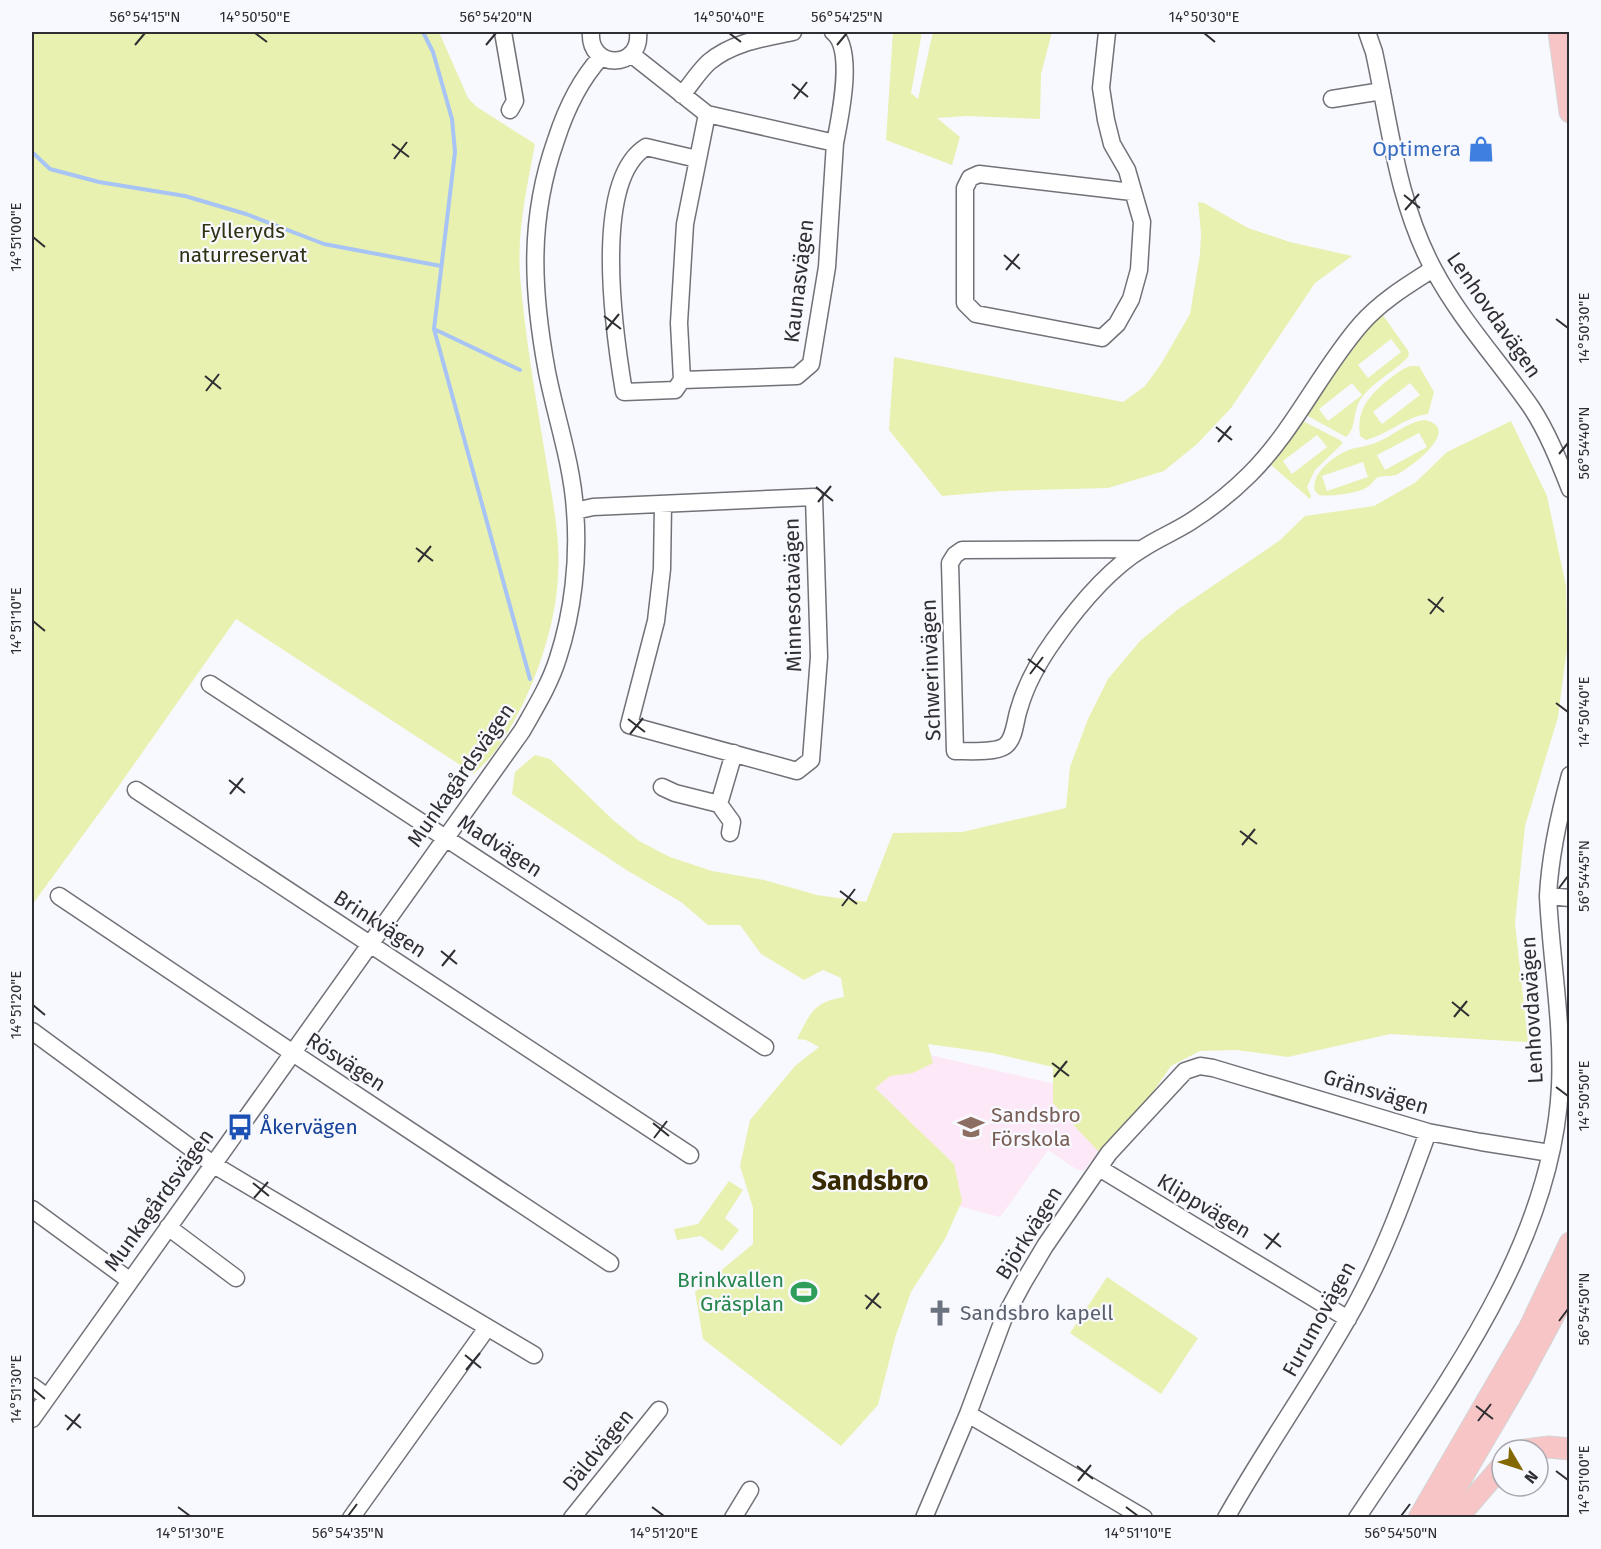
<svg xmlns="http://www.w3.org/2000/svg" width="1601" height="1549" viewBox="0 0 1601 1549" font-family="'Fira Sans',sans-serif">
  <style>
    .commercial { fill: #fde8f7 }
    .green { fill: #e8f1b0; fill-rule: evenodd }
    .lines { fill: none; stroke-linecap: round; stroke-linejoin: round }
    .stream { stroke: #a7c4f4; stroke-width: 4 }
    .minor-casing { stroke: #717178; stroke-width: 19 }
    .major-casing { stroke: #d5d5d6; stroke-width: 23 }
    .minor { stroke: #fff; stroke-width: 16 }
    .major { stroke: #f7c5c5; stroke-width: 21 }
    .ticks { fill: none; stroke: #2f2e32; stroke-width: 2 }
    .labels { text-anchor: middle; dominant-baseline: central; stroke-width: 4.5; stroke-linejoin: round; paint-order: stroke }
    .shop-label { font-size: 21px; fill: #366cbe; stroke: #f8f8ff; text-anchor: end }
    .park-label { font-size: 21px; fill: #2f3213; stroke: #f8f8ff }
    .street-label { font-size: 21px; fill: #2f2e32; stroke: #f8f8ff }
    .education-label { font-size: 21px; fill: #785e54; stroke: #f8f8ff; text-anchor: start }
    .transit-label { font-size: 21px; fill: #164399; stroke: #f8f8ff; text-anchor: start }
    .leisure-label { font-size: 21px; fill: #27864d; stroke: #f8f8ff; text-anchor: end }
    .worship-label { font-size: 21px; fill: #5b616d; stroke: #f8f8ff; text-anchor: start }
    .district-label { font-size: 27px; font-weight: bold; fill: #372a00; stroke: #f8f8ff }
    .neatline { fill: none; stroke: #2f2e32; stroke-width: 2 }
    .ticks-label { font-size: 15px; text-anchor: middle; fill: #2f2e32 }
  </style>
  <rect width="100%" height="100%" fill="#f8f8ff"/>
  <!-- commercial -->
  <path class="commercial" d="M 909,1050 L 1140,1104 L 1083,1171 L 1076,1169 L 1048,1150 L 1000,1217 L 954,1205 L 812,1155 Z"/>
  <!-- green -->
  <path class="green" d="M 32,32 L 439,32 L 468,98 L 477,107 L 535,144 C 527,187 517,231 520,275 C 525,337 536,398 546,460 C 552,498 561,538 558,577 C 555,633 530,701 498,747 C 492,757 482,765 474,774 L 236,619 L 116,790 L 32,905 Z
    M 893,32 L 922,32 L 911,93 L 918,99 L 933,32 L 1052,32 L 1041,74 L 1040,119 L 967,116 L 937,118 L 960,137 L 952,165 L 886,140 Z
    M 1198,202 L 1204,203 L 1248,228 L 1290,242 L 1352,256 L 1315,283 L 1231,408 L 1197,444 L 1164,471 L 1108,488 L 1002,491 L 942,496 L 889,430 L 894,357 L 1123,402 L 1145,386 L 1161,364 L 1190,314 L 1200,254 L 1201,233 Z
    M 1382,314 L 1409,352 L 1408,357 C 1393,373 1370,383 1359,402 C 1353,414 1356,429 1346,437 L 1306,415 L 1347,353 ZM 1391,339 L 1401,352 L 1368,378 L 1358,365 ZM 1352,383 L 1362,395 L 1328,421 L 1319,409 Z
    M 1410,366 L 1419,366 L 1434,392 L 1428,414 C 1404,417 1389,434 1366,440 L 1360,436 C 1356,409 1370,395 1389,379 C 1396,374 1402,369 1410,366 ZM 1410,383 L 1420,395 L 1382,424 L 1373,412 Z
    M 1301,420 L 1340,440 L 1343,443 L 1315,470 L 1307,487 L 1311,496 L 1310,499 L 1271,465 ZM 1317,435 L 1327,447 L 1292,474 L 1283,461 Z
    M 1425,420 C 1463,429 1411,467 1398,474 C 1392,477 1386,475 1379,477 C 1374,479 1373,483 1369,486 C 1361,493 1330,497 1319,495 L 1315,491 C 1310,474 1334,456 1348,450 C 1356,447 1366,447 1375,443 C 1392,437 1406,422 1425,420 ZM 1419,433 L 1427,447 L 1385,470 L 1377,455 ZM 1363,462 L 1368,477 L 1327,491 L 1322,476 Z
    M 1511,421 L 1547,496 L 1566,586 L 1567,648 L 1558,717 L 1525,826 L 1515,923 L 1528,1042 L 1390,1034 L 1288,1057 L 1236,1050 L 1200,1051 L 1171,1066 L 1137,1115 L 1098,1151 L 1053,1103 L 1053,1067 L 992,1053 L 928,1044 L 933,1063 L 913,1073 L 890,1076 L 875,1088 L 954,1164 L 962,1201 L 945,1239 L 911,1292 L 895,1338 L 878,1405 L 841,1446 L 703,1339 L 695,1292 L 753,1244 L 753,1208 L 740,1166 L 750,1120 L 795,1066 L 819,1047 L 806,1040 L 797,1039 C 810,1014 813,1002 844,997 L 841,978 L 823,970 L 804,980 L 761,954 L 740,925 L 708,925 L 681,902 L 628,871 L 512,794 L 515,772 L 535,755 L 550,759 L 613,820 L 639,841 L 670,857 L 712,871 L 764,880 L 817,895 L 866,902 L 893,833 L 962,832 L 1066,808 L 1070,767 L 1088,719 L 1108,679 L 1140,641 L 1177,610 L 1279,541 L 1305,516 L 1374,506 L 1416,482 L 1447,452 Z
    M 729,1181 L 743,1190 L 725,1218 L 739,1230 L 722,1251 L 701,1236 L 677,1240 L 674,1229 L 698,1224 Z
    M 1107,1277 L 1198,1338 L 1161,1394 L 1070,1333 Z"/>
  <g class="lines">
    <!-- stream -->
    <path class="stream" d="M 423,32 L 433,52 L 452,119 L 455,152 L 434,329 L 530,679
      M 32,152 L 50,169 L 99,182 L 185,196 L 246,214 L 324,244 L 441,266
      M 434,329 L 520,370"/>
    <!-- minor casing -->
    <g class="minor-casing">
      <path id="minor" d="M 503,32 L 515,101 L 510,110
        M 591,32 C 588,70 642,70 638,32
        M 833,32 C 855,49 840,117 835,143
        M 1107,32 L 1101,88 L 1106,120 L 1112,144 L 1127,170 L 1142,222 L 1139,270 L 1131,299 L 1117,324 L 1102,338 L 976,314 L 965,303 L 965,188 L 970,178 L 979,174 L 1132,192
        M 1367,32 L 1374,52 C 1390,125 1397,202 1434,270 C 1460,319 1499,361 1531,407 C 1547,431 1559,461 1570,489
        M 631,54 L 707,114 L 835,143 L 827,267 L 811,364 L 797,376 L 682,380
        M 682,95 C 691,84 699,71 709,62 C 733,42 764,38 793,32
        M 1332,99 L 1382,91
        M 697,159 L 646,147 C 591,181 615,338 624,392 L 675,390 L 682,380 L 679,323 L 685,224 L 707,114
        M 575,511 L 593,507 L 814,497 L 819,657 L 811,760 L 797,771 L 629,725 L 656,621 L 662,569 L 663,504
        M 1141,549 L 962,550 L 955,555 L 950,563 L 955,751 C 968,751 995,753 1005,746 C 1015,739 1015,720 1019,709 C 1026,684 1039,661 1054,640 C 1076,609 1109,569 1142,549 C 1157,539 1174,532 1190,522 C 1212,508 1232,492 1250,474 C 1295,429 1320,371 1361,324 C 1381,301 1408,285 1433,269
        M 210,684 L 765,1047
        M 662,787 L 675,793 L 719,804
        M 136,790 L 690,1155
        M 730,833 L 732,822 L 719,804 L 734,753
        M 59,896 L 293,1053 L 610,1263
        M 1548,896 L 1570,898
        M 32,1031 L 214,1165 L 534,1355
        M 1099,1168 L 1348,1319
        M 32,1209 L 129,1280
        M 168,1227 L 236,1278
        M 32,1386 L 47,1397
        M 968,1414 L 1144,1518
        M 32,1419 L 522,731 C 535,708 550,684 558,658 C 573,612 579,559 575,510 C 572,463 556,418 547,372 C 532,291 528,219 556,140 C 566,109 580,80 601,57
        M 351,1518 L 487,1328
        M 572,1518 L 659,1410
        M 733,1518 L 750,1490
        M 924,1518 L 968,1414 L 1003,1320 L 1023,1283 L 1045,1246 L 1109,1153 L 1185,1071 L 1200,1066 L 1213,1068 L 1428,1132 L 1481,1142 L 1550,1153
        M 1226,1518 C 1267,1445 1316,1377 1356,1304 C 1386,1249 1407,1190 1428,1132
        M 1357,1518 C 1442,1389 1552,1247 1560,1087 C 1563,1024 1551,959 1548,896 C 1550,855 1559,815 1570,775"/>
    </g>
    <!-- major casing -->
    <g class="major-casing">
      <path id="major" d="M 1559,32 L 1570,112
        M 1526,1450 L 1549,1447 L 1570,1449
        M 1419,1518 L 1530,1327 L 1570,1243
        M 1438,1518 L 1520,1378 L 1570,1285
        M 1457,1518 L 1502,1466"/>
    </g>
    <!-- minor -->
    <use href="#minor" class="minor"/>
    <!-- major -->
    <use href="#major" class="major"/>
  </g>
  <!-- ticks -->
  <path class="ticks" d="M 255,33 L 267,42M 729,33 L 741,42M 1204,33 L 1215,42M 135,45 L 145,33M 486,45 L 496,33M 837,45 L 847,33M 792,84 L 808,97M 794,99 L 807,82M 392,144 L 409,157M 394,159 L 407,142M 1404,195 L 1420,208M 1405,210 L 1419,194M 33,237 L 45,247M 1004,255 L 1020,269M 1006,270 L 1019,254M 604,316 L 621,329M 1556,319 L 1568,328M 606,330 L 619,314M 205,376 L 221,389M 206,391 L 219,374M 1216,427 L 1232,440M 1218,442 L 1231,426M 1559,454 L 1568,443M 816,487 L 833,501M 818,502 L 831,486M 416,548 L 433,561M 418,562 L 431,546M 1428,599 L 1444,612M 1430,614 L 1443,597M 33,621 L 45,631M 1028,659 L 1045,672M 1030,674 L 1043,657M 1556,703 L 1568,712M 628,719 L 645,732M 630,734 L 643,718M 229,780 L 245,793M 230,794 L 243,778M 1240,831 L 1257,844M 1242,845 L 1255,829M 1559,888 L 1568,876M 840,891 L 857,904M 842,906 L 855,889M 441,951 L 457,964M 442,966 L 455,950M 1452,1002 L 1469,1016M 33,1005 L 45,1015M 1454,1017 L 1467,1001M 1052,1063 L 1069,1076M 1054,1077 L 1067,1061M 1556,1087 L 1568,1096M 653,1123 L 669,1136M 654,1138 L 667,1121M 253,1183 L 269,1196M 254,1198 L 268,1182M 1264,1234 L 1281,1247M 1266,1249 L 1279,1233M 865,1295 L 881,1308M 866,1309 L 879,1293M 1559,1321 L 1568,1309M 465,1355 L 481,1368M 466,1370 L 480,1353M 33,1389 L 45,1399M 1476,1406 L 1493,1419M 65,1415 L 81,1428M 1478,1421 L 1491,1404M 67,1430 L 80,1414M 1077,1466 L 1093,1479M 1556,1471 L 1568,1480M 1078,1481 L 1091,1465M 178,1507 L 190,1516M 652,1507 L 664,1516M 1126,1507 L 1138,1516M 348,1516 L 357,1504M 1401,1516 L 1410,1504"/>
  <!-- icons -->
  <defs>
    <g id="shop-bare" transform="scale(2.07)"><path d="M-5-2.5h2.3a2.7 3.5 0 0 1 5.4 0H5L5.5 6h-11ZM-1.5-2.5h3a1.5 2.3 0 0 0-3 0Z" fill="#3f7fe0" stroke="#f8f8ff" stroke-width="2.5" paint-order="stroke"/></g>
    <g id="bus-bare" transform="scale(2.07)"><path d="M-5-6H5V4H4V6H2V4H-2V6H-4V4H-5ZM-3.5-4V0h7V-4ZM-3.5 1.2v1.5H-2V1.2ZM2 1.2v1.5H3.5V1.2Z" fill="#1a4fb4" stroke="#f8f8ff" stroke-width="2.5" paint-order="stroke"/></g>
    <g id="school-bare" transform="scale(2.07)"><path d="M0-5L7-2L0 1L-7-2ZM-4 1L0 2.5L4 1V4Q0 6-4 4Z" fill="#8d6e63" stroke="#f8f8ff" stroke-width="2.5" paint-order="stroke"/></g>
    <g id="stadium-bare" transform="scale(2.07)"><path d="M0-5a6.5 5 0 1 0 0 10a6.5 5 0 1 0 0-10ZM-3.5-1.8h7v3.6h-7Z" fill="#2e9e5b" stroke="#f8f8ff" stroke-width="2.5" paint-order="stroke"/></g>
    <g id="church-bare" transform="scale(2.07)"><path d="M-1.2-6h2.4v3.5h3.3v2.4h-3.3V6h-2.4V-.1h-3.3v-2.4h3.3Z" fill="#6b7280" stroke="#f8f8ff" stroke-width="2.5" paint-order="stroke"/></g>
  </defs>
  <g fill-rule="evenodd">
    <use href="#shop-bare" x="1481" y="149"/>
    <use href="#bus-bare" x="240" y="1127"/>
    <use href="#school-bare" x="971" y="1127"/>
    <use href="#stadium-bare" x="804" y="1292"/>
    <use href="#church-bare" x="940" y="1313"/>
  </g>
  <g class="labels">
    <!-- shop labels -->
    <g class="shop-label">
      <text x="1461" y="149">Optimera</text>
    </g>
    <!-- park labels -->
    <g class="park-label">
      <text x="243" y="231">Fylleryds<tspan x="243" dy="24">naturreservat</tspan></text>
    </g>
    <!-- street labels -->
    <g class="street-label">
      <text transform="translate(799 281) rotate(-83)">Kaunasvägen</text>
      <text transform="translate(1494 315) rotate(55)">Lenhovdavägen</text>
      <text transform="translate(793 595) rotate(-91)">Minnesotavägen</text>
      <text transform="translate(931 670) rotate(-92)">Schwerinvägen</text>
      <text transform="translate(461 775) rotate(-55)">Munkagårdsvägen</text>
      <text transform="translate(500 846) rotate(33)">Madvägen</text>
      <text transform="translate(380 924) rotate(33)">Brinkvägen</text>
      <text transform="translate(1532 1010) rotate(-93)">Lenhovdavägen</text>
      <text transform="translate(346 1062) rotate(33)">Rösvägen</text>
      <text transform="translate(1376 1092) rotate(17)">Gränsvägen</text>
      <text transform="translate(159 1200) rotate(-54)">Munkagårdsvägen</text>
      <text transform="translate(1204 1206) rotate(31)">Klippvägen</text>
      <text transform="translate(1029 1233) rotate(-58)">Björkvägen</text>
      <text transform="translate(1319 1319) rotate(-61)">Furumovägen</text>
      <text transform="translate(598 1450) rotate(-51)">Däldvägen</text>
    </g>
    <!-- education labels -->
    <g class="education-label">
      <text x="991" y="1115">Sandsbro<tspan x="991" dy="24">Förskola</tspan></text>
    </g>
    <!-- transit labels -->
    <g class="transit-label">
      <text x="260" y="1127">Åkervägen</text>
    </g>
    <!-- leisure labels -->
    <g class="leisure-label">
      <text x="784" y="1280">Brinkvallen<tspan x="784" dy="24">Gräsplan</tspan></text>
    </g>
    <!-- worship labels -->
    <g class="worship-label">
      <text x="960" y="1313">Sandsbro kapell</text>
    </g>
    <!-- district labels -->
    <g class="district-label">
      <text x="870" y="1181">Sandsbro</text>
    </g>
  </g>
  <!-- border -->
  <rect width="1601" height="1549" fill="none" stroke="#f8f8ff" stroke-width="66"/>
  <!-- north arrow -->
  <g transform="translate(1520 1468) rotate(129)"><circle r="28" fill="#f8f8ff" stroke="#a8a7ad" stroke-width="1.5"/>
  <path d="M0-4.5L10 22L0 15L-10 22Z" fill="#846902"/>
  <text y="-9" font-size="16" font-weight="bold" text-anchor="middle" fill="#2f2e32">N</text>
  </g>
  <rect x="33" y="33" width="1535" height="1483" class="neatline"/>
  <g class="ticks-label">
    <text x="145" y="22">56°54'15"N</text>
    <text x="255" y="22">14°50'50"E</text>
    <text x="496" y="22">56°54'20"N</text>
    <text x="729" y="22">14°50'40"E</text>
    <text x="847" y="22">56°54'25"N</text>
    <text x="1204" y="22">14°50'30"E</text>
    <text transform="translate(16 237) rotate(-90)" y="5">14°51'00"E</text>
    <text transform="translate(1584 328) rotate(-90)" y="5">14°50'30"E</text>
    <text transform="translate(1584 443) rotate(-90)" y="5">56°54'40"N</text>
    <text transform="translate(16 621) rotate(-90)" y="5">14°51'10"E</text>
    <text transform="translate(1584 712) rotate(-90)" y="5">14°50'40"E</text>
    <text transform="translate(1584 876) rotate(-90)" y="5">56°54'45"N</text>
    <text transform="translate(16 1005) rotate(-90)" y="5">14°51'20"E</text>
    <text transform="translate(1584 1096) rotate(-90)" y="5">14°50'50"E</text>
    <text transform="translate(1584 1309) rotate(-90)" y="5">56°54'50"N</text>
    <text transform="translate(16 1389) rotate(-90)" y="5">14°51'30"E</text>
    <text transform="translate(1584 1480) rotate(-90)" y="5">14°51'00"E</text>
    <text x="190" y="1538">14°51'30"E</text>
    <text x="348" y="1538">56°54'35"N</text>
    <text x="664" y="1538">14°51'20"E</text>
    <text x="1138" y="1538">14°51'10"E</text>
    <text x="1401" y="1538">56°54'50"N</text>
  </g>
</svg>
